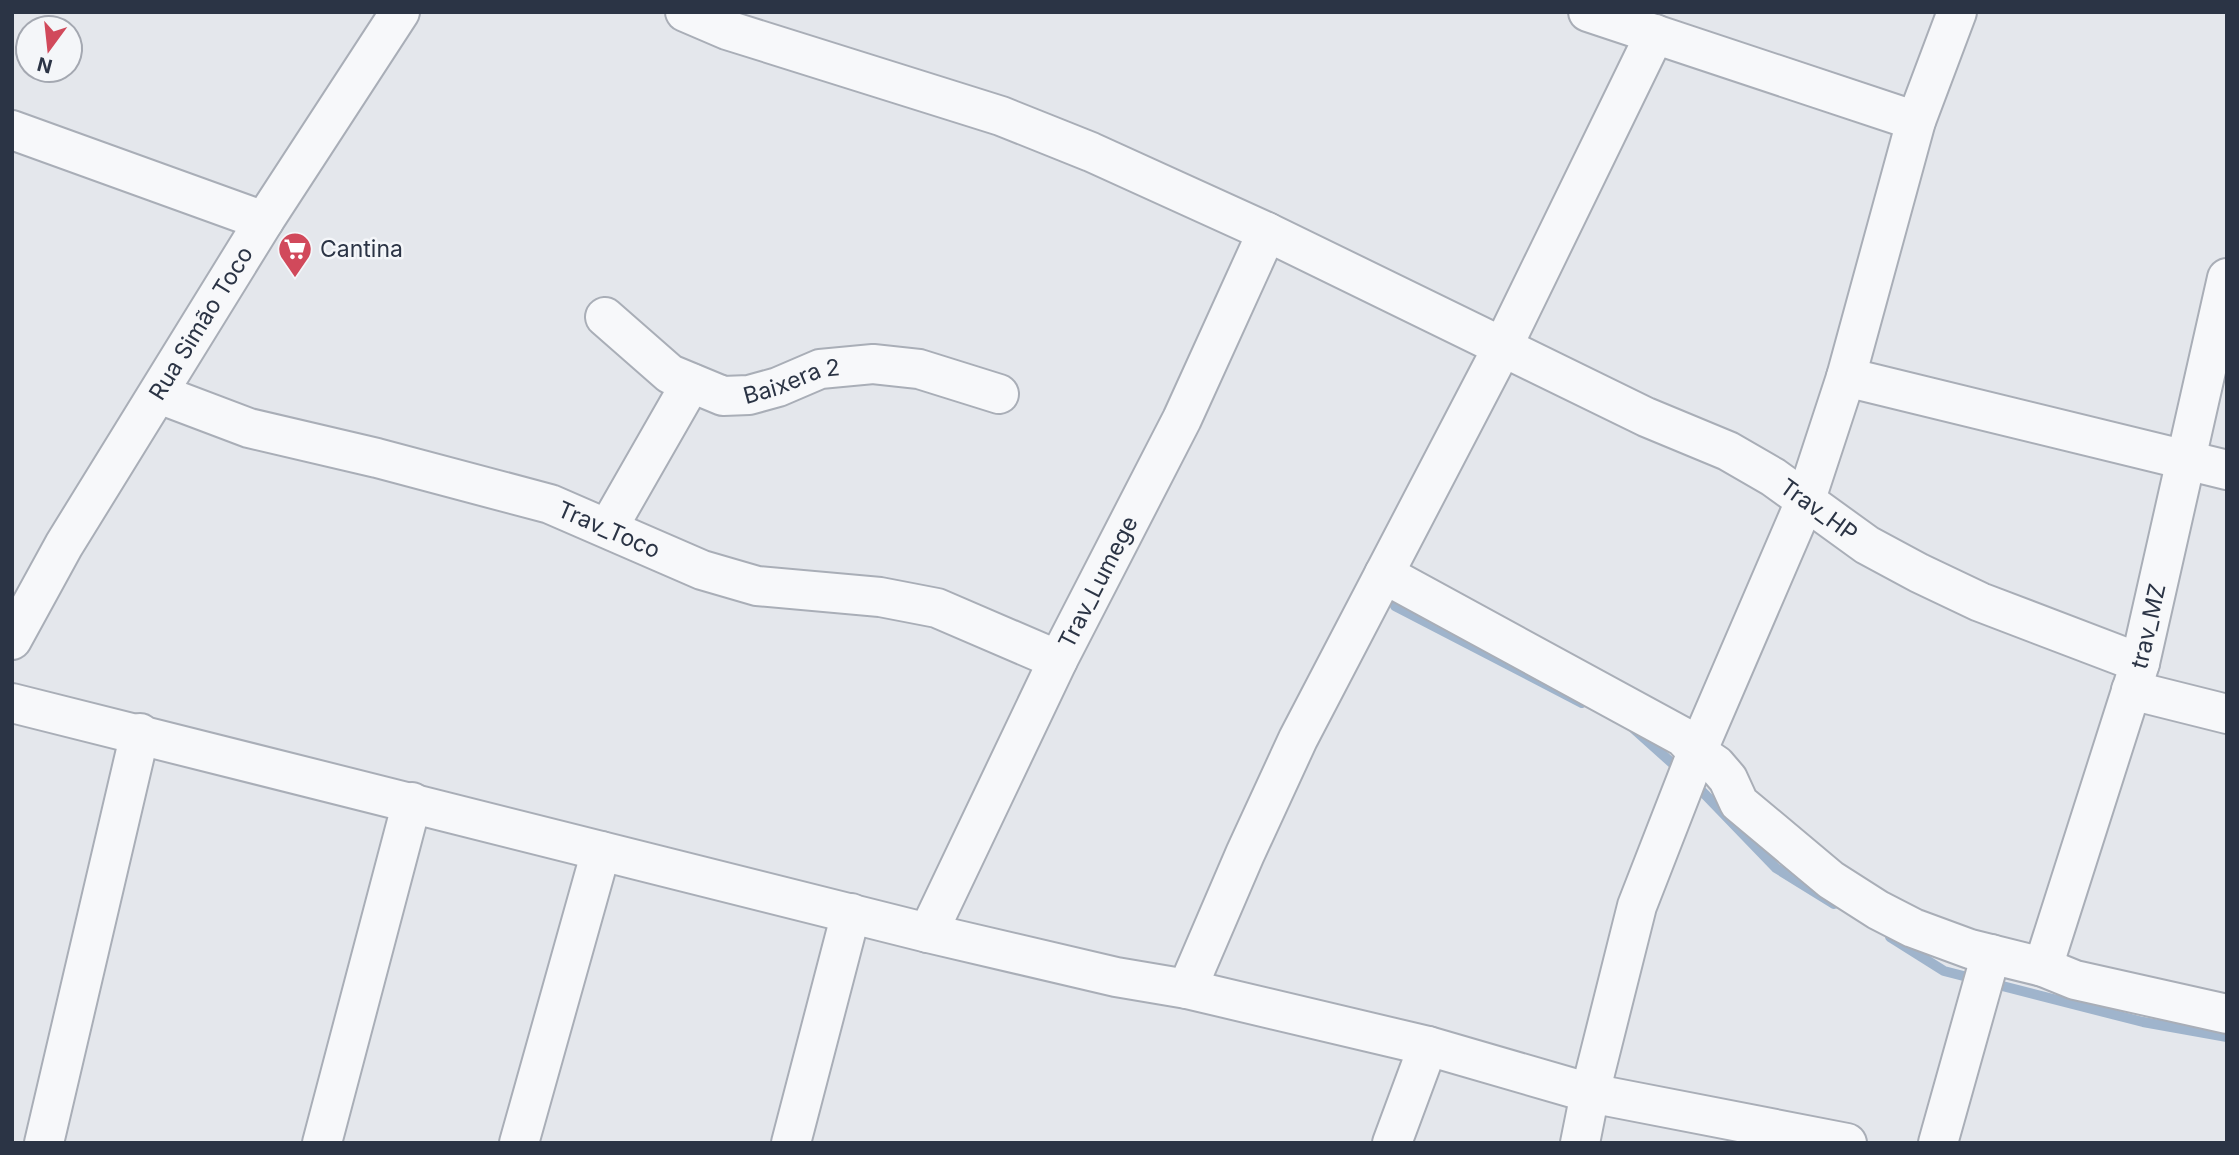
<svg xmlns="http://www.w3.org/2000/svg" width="2239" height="1155" viewBox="0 0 2239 1155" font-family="Inter,sans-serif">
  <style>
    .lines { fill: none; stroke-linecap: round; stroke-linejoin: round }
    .stream { stroke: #9fb4cc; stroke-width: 10 }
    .minor-casing { stroke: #a9aeb7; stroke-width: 42 }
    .minor { stroke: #f7f8fa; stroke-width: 38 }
    .labels { text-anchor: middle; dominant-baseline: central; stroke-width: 5; stroke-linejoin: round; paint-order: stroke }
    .poi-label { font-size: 23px; fill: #2b3445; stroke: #f4f6f9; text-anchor: start }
    .street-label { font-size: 23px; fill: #2b3445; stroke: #f4f6f9 }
  </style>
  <rect width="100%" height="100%" fill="#e4e7ec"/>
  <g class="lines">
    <!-- stream -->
    <path class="stream" d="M 1395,606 L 1582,703
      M 1634,729 L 1682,772
      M 1694,783 L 1776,868 L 1834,904
      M 1890,937 L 1944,971 L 2143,1022 L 2227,1037"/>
    <!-- minor casing -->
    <g class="minor-casing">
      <g id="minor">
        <path id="s1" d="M 685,12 L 727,30 L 1001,116 L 1091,152 L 1267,232 L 1646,417 L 1728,451 L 1773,477 L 1867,545 L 1919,573 L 1980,602 L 2140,663"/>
        <path d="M 1588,12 L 1916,121"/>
        <path d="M 12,130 L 264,221"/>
        <path id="s2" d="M 605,317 L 670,374 L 723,396 L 749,395 L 778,387 L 820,369 L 873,364 L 919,369 L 999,394"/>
        <path d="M 1846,377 L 2227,470"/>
        <path id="s3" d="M 159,394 L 249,428 L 377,458 L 550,504 L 702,570 L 757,586 L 880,597 L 937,608 L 1058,660"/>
        <path d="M 608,528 L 691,383"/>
        <path d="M 1384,574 L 1683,737 L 1697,752 L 1716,765 L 1728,779 L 1739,803 L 1831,880 L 1878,910 L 1913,928 L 1970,949 L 2043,967 L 2075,980 L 2227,1014"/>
        <path id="s4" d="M 12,640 L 64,545 L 264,221 L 400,12"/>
        <path d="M 2131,690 L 2227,714"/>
        <path d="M 12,703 L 928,933 L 1116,977 L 1187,989 L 1428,1046 L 1590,1093 L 1847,1143"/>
        <path id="s5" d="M 928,933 L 1058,660 L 1182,419 L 1267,232"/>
        <path id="s6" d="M 2043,967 L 2140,663 L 2227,278"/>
        <path d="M 1187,989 L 1245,854 L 1298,739 L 1502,348 L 1655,34"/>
        <path d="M 44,1143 L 140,733"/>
        <path d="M 322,1143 L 412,802"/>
        <path d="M 519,1143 L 601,851"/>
        <path d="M 791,1143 L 851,913"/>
        <path d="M 1392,1143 L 1428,1046"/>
        <path d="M 1580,1143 L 1590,1093 L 1637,906 L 1697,752 L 1806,499 L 1846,377 L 1916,121 L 1957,12"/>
        <path d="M 1938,1143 L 1991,954"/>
      </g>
    </g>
    <!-- minor -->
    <use href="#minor" class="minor"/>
  </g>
  <!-- icons -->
  <defs>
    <g id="supermarket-pin" transform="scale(1.75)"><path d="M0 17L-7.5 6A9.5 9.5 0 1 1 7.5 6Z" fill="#d1495b" stroke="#f4f6f9"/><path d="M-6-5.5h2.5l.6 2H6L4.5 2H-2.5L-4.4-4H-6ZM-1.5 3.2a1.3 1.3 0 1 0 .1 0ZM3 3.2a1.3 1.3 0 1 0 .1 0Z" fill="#fff"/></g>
  </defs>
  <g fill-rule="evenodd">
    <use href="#supermarket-pin" x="295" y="249"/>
  </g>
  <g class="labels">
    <!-- poi labels -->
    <g class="poi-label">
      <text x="320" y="249">Cantina</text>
    </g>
    <!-- street labels -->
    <g class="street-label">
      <text stroke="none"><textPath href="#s4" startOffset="369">Rua Simão Toco</textPath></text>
      <text stroke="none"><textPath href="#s2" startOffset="215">Baixera 2</textPath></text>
      <text stroke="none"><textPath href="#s1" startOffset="1242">Trav_HP</textPath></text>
      <text stroke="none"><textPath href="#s3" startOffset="471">Trav_Toco</textPath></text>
      <text stroke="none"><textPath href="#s5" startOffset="390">Trav_Lumege</textPath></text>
      <text stroke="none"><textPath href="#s6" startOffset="357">trav_MZ</textPath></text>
    </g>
  </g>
  <!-- border -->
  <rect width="2239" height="1155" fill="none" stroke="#2b3445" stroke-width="28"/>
  <!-- north arrow -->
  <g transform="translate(49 49) rotate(195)"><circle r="33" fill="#f4f6f9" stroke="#a4a8b1" stroke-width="2"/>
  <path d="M0-5L12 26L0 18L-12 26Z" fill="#d1495b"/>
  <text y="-10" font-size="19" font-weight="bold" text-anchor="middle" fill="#2b3445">N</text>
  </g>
</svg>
